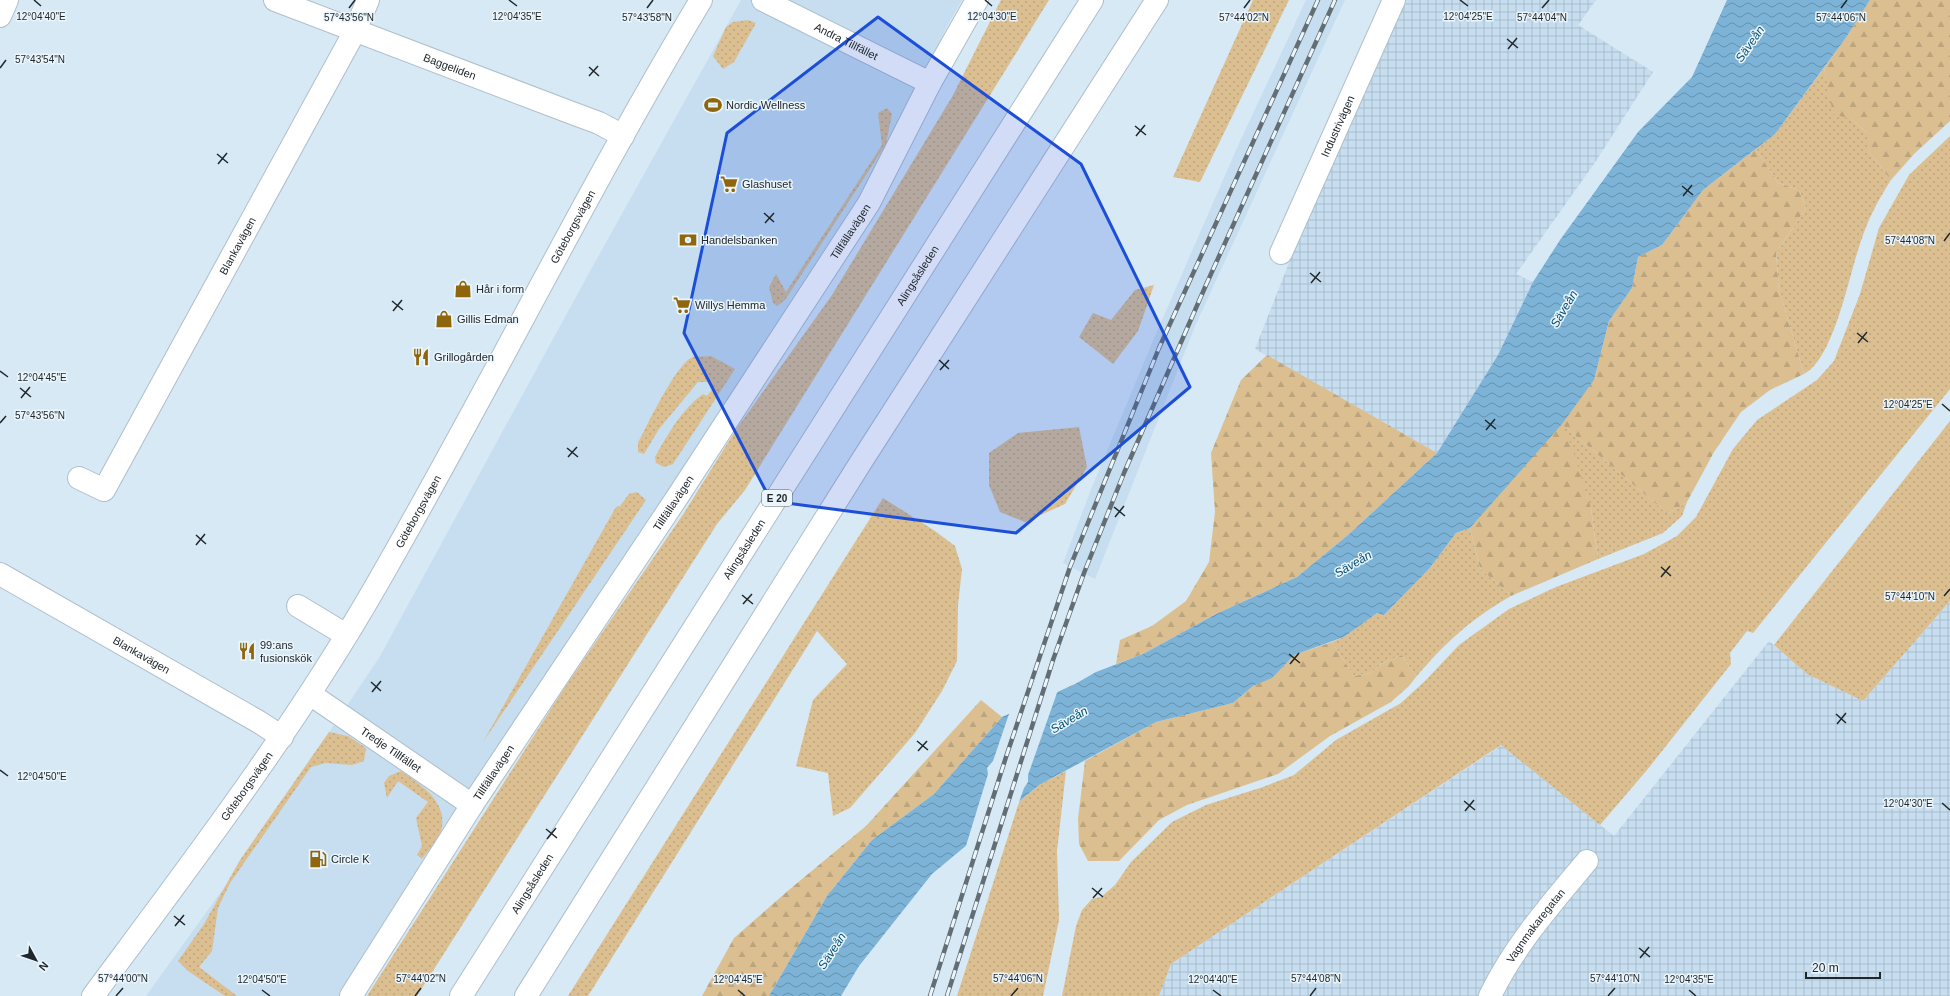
<svg xmlns="http://www.w3.org/2000/svg" width="1950" height="996" viewBox="0 0 1950 996" font-family="Helvetica,sans-serif">
  <style>
    .built { fill: #c6deef }
    .industrial { fill: url(#industrial-grid) }
    .grass { fill: url(#grass-dots) }
    .forest { fill: url(#forest-firs) }
    .water { fill: url(#water-waves) }
    .pier { fill: #d7e9f5 }
    .lines { fill: none; stroke-linecap: round; stroke-linejoin: round }
    .street-casing { stroke: #aebfcb; stroke-width: 24 }
    .secondary-casing { stroke: #aebfcb; stroke-width: 24 }
    .highway-casing { stroke: #aebfcb; stroke-width: 24 }
    .street { stroke: #fff; stroke-width: 22 }
    .secondary { stroke: #fff; stroke-width: 22 }
    .highway { stroke: #fff; stroke-width: 22 }
    .rail-casing { stroke: #626d74; stroke-width: 4.5 }
    .rail { stroke: #eaf5fc; stroke-width: 3; stroke-dasharray: 9; stroke-linecap: butt }
    .marked { fill: #1d4ed8; fill-opacity: 0.2; stroke: #1d4ed8; stroke-width: 3; stroke-linejoin: round }
    .ticks { fill: none; stroke: #20272b; stroke-width: 1.5 }
    .labels { text-anchor: middle; dominant-baseline: central; stroke-width: 3; stroke-linejoin: round; paint-order: stroke }
    .shield { fill: #eaf5fc; stroke: #5d656a; stroke-width: 1 }
    .shield-label { font-size: 10px; font-weight: bold; fill: #20272b }
    .street-label { font-size: 11px; fill: #20272b; stroke: #eaf5fc }
    .poi-label { font-size: 11px; fill: #20272b; stroke: #eaf5fc; text-anchor: start }
    .water-label { font-size: 12px; font-style: italic; fill: #034e70; stroke: #eaf5fc }
    .ticks-label { font-size: 10px; text-anchor: middle; fill: #20272b; stroke: #eaf5fc; stroke-width: 3; stroke-linejoin: round; paint-order: stroke }
  </style>
  <defs>
    <pattern id="industrial-grid" width="8" height="8" patternUnits="userSpaceOnUse"><rect width="8" height="8" fill="#c6deef"/><path d="M0 4h8M4 0v8" fill="none" stroke="#aabecd"/></pattern>
    <pattern id="grass-dots" width="8" height="8" patternUnits="userSpaceOnUse"><rect width="8" height="8" fill="#dbbf91"/><path d="M2 2h.1M6 6h.1" fill="none" stroke="#bca47d" stroke-width="1.8" stroke-linecap="round"/></pattern>
    <pattern id="forest-firs" width="22" height="20" patternUnits="userSpaceOnUse"><rect width="22" height="20" fill="#dbbf91"/><path d="M5 1l3.5 6h-7zM16 11l3.5 6h-7z" fill="#bca47d"/></pattern>
    <pattern id="water-waves" width="16" height="10" patternUnits="userSpaceOnUse"><rect width="16" height="10" fill="#7cb3d6"/><path d="M0 5q4-4 8 0t8 0" fill="none" stroke="#6592ae"/></pattern>
  </defs>
  <rect width="100%" height="100%" fill="#d7e9f5"/>
  <!-- built -->
  <path class="built" d="M 741,0 L 962,0 L 947,26 L 898,134 L 846,224 L 476,781 L 340,996 L 146,996 L 228,882 L 379,658 L 589,273 Z
    M 1306,0 L 1345,0 L 1196,324 L 1095,579 L 1063,563 L 1092,487 L 1155,336 L 1236,150 Z"/>
  <!-- industrial -->
  <path class="industrial" d="M 1406,0 L 1596,0 L 1578,25 L 1653,72 L 1596,161 L 1516,274 L 1533,282 L 1498,355 L 1437,453 L 1255,349 L 1318,189 Z
    M 1950,601 L 1950,996 L 1159,996 L 1171,964 L 1502,745 L 1614,836 L 1769,641 L 1807,674 L 1863,701 Z"/>
  <!-- grass -->
  <path class="grass" d="M 1001,0 L 1049,0 L 745,490 L 717,524 L 417,996 L 367,996 L 567,684 L 684,513 L 737,428 L 832,295 L 952,97 Z
    M 1253,0 L 1289,0 L 1200,182 L 1173,177 Z
    M 748,20 L 756,23 L 734,62 L 723,69 L 713,56 L 726,27 L 733,22 Z
    M 1824,68 L 1828,86 L 1851,119 L 1868,133 L 1868,151 L 1891,180 C 1877,202 1868,219 1860,244 C 1849,275 1834,359 1804,374 L 1779,289 L 1776,253 L 1806,208 L 1799,190 L 1778,183 L 1756,149 L 1775,134 Z
    M 887,108 L 892,114 L 886,144 L 785,300 L 777,306 L 773,303 L 769,287 L 776,274 L 786,292 L 882,145 L 878,113 Z
    M 1950,136 L 1950,389 L 1753,633 L 1747,631 L 1730,653 L 1731,664 L 1647,770 L 1600,825 L 1501,745 L 1171,964 L 1159,996 L 1062,996 L 1076,926 L 1082,910 L 1092,899 L 1101,897 L 1115,885 L 1131,862 L 1172,822 L 1206,805 L 1263,787 L 1294,775 L 1336,740 L 1401,703 L 1426,680 L 1459,645 L 1509,609 L 1556,587 L 1644,554 L 1677,536 L 1696,517 L 1733,449 L 1757,420 L 1817,380 L 1834,361 L 1860,294 L 1879,228 L 1909,175 Z
    M 1154,285 L 1138,331 L 1113,364 L 1079,337 L 1093,313 L 1111,320 L 1135,290 Z
    M 711,356 L 735,369 L 673,464 L 664,467 L 656,463 L 655,457 C 668,434 682,409 703,394 L 707,396 L 714,387 L 707,382 L 698,382 L 659,429 L 644,454 L 638,452 L 638,443 C 647,426 677,362 693,357 C 698,356 706,357 711,356 Z
    M 1950,421 L 1950,601 L 1863,701 L 1807,674 L 1774,645 Z
    M 1562,424 L 1668,514 L 1687,502 L 1682,516 L 1663,533 L 1598,559 L 1591,508 Z
    M 1079,427 L 1087,467 L 1065,504 L 1025,522 L 1000,512 L 989,485 L 989,453 L 1018,433 Z
    M 637,492 L 646,500 L 483,742 L 616,507 L 620,506 L 629,494 Z
    M 883,498 L 935,531 L 955,546 L 962,569 L 958,605 L 957,661 L 942,691 L 915,733 L 850,808 L 833,816 L 828,773 L 796,766 L 813,700 L 847,664 L 817,631 L 588,996 L 568,996 Z
    M 1470,528 L 1480,568 L 1511,596 C 1472,618 1445,643 1416,677 L 1402,655 L 1381,664 L 1371,673 L 1354,676 L 1332,642 L 1344,637 L 1377,613 L 1384,615 L 1429,569 L 1456,533 Z
    M 329,732 L 348,736 L 366,748 L 364,761 L 352,765 L 326,763 L 311,767 L 230,883 L 218,908 L 212,951 L 199,967 L 237,996 L 225,996 L 188,971 L 178,961 L 204,924 L 240,860 Z
    M 401,771 C 421,785 449,802 441,831 C 438,840 428,851 422,859 L 417,855 L 422,846 L 416,818 L 428,802 L 398,781 L 387,798 L 384,783 L 389,776 Z
    M 1066,771 L 1057,851 L 1059,920 L 1043,996 L 957,996 L 1019,802 L 1039,785 Z"/>
  <!-- forest -->
  <path class="forest" d="M 1870,0 L 1950,0 L 1950,121 L 1914,154 L 1891,180 L 1868,151 L 1868,133 L 1851,119 L 1833,114 L 1824,68 L 1845,39 Z
    M 1756,149 L 1778,183 L 1799,190 L 1806,208 L 1776,253 L 1779,289 L 1804,374 L 1770,390 L 1741,412 L 1714,452 L 1687,502 L 1668,514 L 1563,425 L 1571,445 L 1591,508 L 1598,559 L 1511,596 L 1480,568 L 1470,528 L 1594,380 L 1609,321 L 1632,288 L 1638,257 L 1662,245 L 1703,190 Z
    M 1267,355 L 1437,453 L 1348,535 L 1297,577 L 1216,614 L 1143,654 L 1116,664 L 1120,640 L 1152,626 L 1186,601 L 1209,562 L 1215,512 L 1211,453 L 1241,380 Z
    M 1332,642 L 1354,676 L 1371,673 L 1381,664 L 1402,655 L 1416,677 L 1409,686 L 1391,702 L 1330,736 L 1278,774 L 1187,805 L 1159,820 L 1119,861 L 1088,861 L 1079,844 L 1078,819 L 1085,761 L 1156,722 L 1233,703 L 1253,686 L 1272,677 L 1294,655 Z
    M 981,700 L 1002,717 L 934,794 L 872,840 L 827,896 L 769,996 L 702,996 L 734,938 L 790,889 L 866,826 Z"/>
  <!-- water -->
  <path class="water" d="M 1727,0 L 1870,0 L 1845,39 L 1775,134 L 1703,190 L 1662,245 L 1638,257 L 1632,288 L 1609,321 L 1594,380 L 1562,424 L 1470,528 L 1456,533 L 1429,569 L 1384,615 L 1377,613 L 1344,637 L 1294,655 L 1272,678 L 1253,686 L 1233,703 L 1156,722 L 1039,785 L 932,874 L 859,966 L 841,996 L 769,996 L 827,896 L 872,840 L 934,794 L 1002,717 L 1075,684 L 1096,672 L 1143,654 L 1216,614 L 1297,577 L 1348,535 L 1437,453 L 1498,355 L 1533,282 L 1560,240 L 1638,132 L 1692,77 Z"/>
  <!-- pier -->
  <path class="pier" d="M 1058,690 L 1028,775 L 1028,782 L 1024,788 L 1018,805 L 965,849 L 988,774 L 987,768 L 993,761 L 1010,711 Z"/>
  <g class="lines">
    <!-- street casing -->
    <g class="street-casing">
      <g id="street">
        <path id="s1" d="M 275,0 L 572,113 L 599,123 L 623,136"/>
        <path id="s2" d="M 763,0 L 930,83"/>
        <path d="M 0,16 L 7,0"/>
        <path id="s3" d="M 1281,253 L 1394,0"/>
        <path id="s4" d="M 79,478 L 104,490 L 355,31 L 368,0"/>
        <path id="s5" d="M 0,574 L 259,722 L 282,737"/>
        <path d="M 298,606 L 346,635"/>
        <path id="s6" d="M 310,694 L 472,805"/>
        <path id="s7" d="M 351,996 L 472,805 L 678,496 L 869,203 L 930,83 L 977,0"/>
        <path id="s8" d="M 1490,996 C 1514,946 1552,903 1587,861"/>
      </g>
    </g>
    <!-- secondary casing -->
    <g class="secondary-casing">
      <g id="secondary">
        <path id="s9" d="M 93,996 C 191,864 291,733 373,591 C 486,396 585,193 701,0"/>
      </g>
    </g>
    <!-- highway casing -->
    <g class="highway-casing">
      <g id="highway">
        <path id="s10" d="M 461,996 L 1092,0"/>
        <path d="M 526,996 L 861,462 L 1157,0"/>
      </g>
    </g>
    <!-- street -->
    <use href="#street" class="street"/>
    <!-- secondary -->
    <use href="#secondary" class="secondary"/>
    <!-- highway -->
    <use href="#highway" class="highway"/>
    <!-- rail casing -->
    <g class="rail-casing">
      <path id="rail" d="M 930,996 L 1006,757 L 1070,567 L 1159,348 L 1318,0
        M 947,996 L 1053,660 L 1084,573 L 1124,473 L 1206,285 L 1335,0"/>
    </g>
    <!-- rail -->
    <use href="#rail" class="rail"/>
  </g>
  <!-- marked area -->
  <path class="marked" d="M 878,17 L 1081,164 L 1190,387 L 1016,533 L 771,501 L 684,333 L 727,133 Z"/>
  <!-- ticks -->
  <path class="ticks" d="M 34,0 L 41,6M 509,0 L 517,6M 985,0 L 992,6M 1460,0 L 1468,6M 349,8 L 355,0M 647,8 L 653,0M 1244,8 L 1250,0M 1542,8 L 1549,0M 1841,8 L 1847,0M 1507,39 L 1518,48M 1508,49 L 1517,38M 589,67 L 599,76M 0,68 L 6,60M 589,76 L 598,66M 1135,126 L 1146,135M 1136,136 L 1145,125M 217,154 L 228,163M 218,164 L 227,153M 1682,186 L 1693,195M 1683,196 L 1692,185M 764,213 L 774,222M 765,223 L 774,213M 1944,241 L 1950,233M 1310,273 L 1321,282M 1311,283 L 1320,272M 392,301 L 403,310M 393,311 L 402,300M 1857,333 L 1868,342M 1858,343 L 1867,332M 939,360 L 949,369M 940,370 L 949,360M 0,371 L 8,377M 20,388 L 31,397M 21,398 L 30,387M 1942,404 L 1950,411M 1485,420 L 1496,429M 0,423 L 6,416M 1486,430 L 1495,419M 567,448 L 578,457M 568,457 L 577,447M 1114,507 L 1125,516M 1115,517 L 1124,506M 196,535 L 206,544M 196,545 L 205,534M 1661,567 L 1671,576M 1661,577 L 1670,566M 742,595 L 753,604M 1944,596 L 1950,589M 743,604 L 752,594M 1289,654 L 1300,663M 1290,664 L 1299,653M 371,682 L 381,691M 372,692 L 381,681M 1836,714 L 1846,723M 1837,724 L 1846,713M 917,741 L 928,750M 918,751 L 927,741M 0,770 L 8,776M 1464,801 L 1475,810M 1942,803 L 1950,810M 1465,811 L 1474,800M 546,829 L 557,838M 547,839 L 556,828M 1092,888 L 1103,897M 1093,898 L 1102,888M 174,916 L 185,925M 175,926 L 184,915M 1639,948 L 1650,957M 1640,958 L 1649,947M 262,990 L 270,996M 738,990 L 745,996M 1213,990 L 1221,996M 1689,990 L 1696,996M 116,996 L 123,988M 415,996 L 421,988M 1011,996 L 1018,988M 1310,996 L 1316,988M 1608,996 L 1615,988"/>
  <!-- icons -->
  <defs>
    <g id="stadium-bare" transform="scale(1.38)"><path d="M0-5a6.5 5 0 1 0 0 10a6.5 5 0 1 0 0-10ZM-3.5-1.8h7v3.6h-7Z" fill="#8f660c" stroke="#eaf5fc" stroke-width="2.5" paint-order="stroke"/></g>
    <g id="supermarket-bare" transform="scale(1.38)"><path d="M-6-5.5h2.5l.6 2H6L4.5 2H-2.5L-4.4-4H-6ZM-1.5 3.2a1.3 1.3 0 1 0 .1 0ZM3 3.2a1.3 1.3 0 1 0 .1 0Z" fill="#8f660c" stroke="#eaf5fc" stroke-width="2.5" paint-order="stroke"/></g>
    <g id="bank-bare" transform="scale(1.38)"><path d="M-6-4H6V4H-6ZM0-2.3a2.3 2.3 0 1 0 0 4.6a2.3 2.3 0 1 0 0-4.6Z" fill="#8f660c" stroke="#eaf5fc" stroke-width="2.5" paint-order="stroke"/></g>
    <g id="shop-bare" transform="scale(1.38)"><path d="M-5-2.5h2.3a2.7 3.5 0 0 1 5.4 0H5L5.5 6h-11ZM-1.5-2.5h3a1.5 2.3 0 0 0-3 0Z" fill="#8f660c" stroke="#eaf5fc" stroke-width="2.5" paint-order="stroke"/></g>
    <g id="restaurant-bare" transform="scale(1.38)"><path d="M-5-6h1v4h1v-4h1v4h1v-4h1v5L-1.5 .5V6h-2V.5L-5-1ZM5-6V6H3V1.5H1.5Q1.5-4 5-6Z" fill="#8f660c" stroke="#eaf5fc" stroke-width="2.5" paint-order="stroke"/></g>
    <g id="fuel-bare" transform="scale(1.38)"><path d="M-5.5-6h7V0h2V4h1.3V-2.5L3-4.5l.8-.8L6-3V5H2.5V1h-1V6h-7ZM-4.2-4.7v3.2H.2V-4.7Z" fill="#8f660c" stroke="#eaf5fc" stroke-width="2.5" paint-order="stroke"/></g>
  </defs>
  <g fill-rule="evenodd">
    <use href="#stadium-bare" x="713" y="105"/>
    <use href="#supermarket-bare" x="729" y="184"/>
    <use href="#bank-bare" x="688" y="240"/>
    <use href="#shop-bare" x="463" y="289"/>
    <use href="#supermarket-bare" x="682" y="305"/>
    <use href="#shop-bare" x="444" y="319"/>
    <use href="#restaurant-bare" x="421" y="357"/>
    <use href="#restaurant-bare" x="247" y="651"/>
    <use href="#fuel-bare" x="318" y="859"/>
  </g>
  <g class="labels">
    <!-- shield labels -->
    <rect class="shield" x="762" y="490" width="30" height="16" rx="3"/>
    <g class="shield-label">
      <text x="777" y="498">E 20</text>
    </g>
    <!-- street labels -->
    <g class="street-label">
      <text stroke="none"><textPath href="#s2" startOffset="93">Andra Tillfället</textPath></text>
      <text stroke="none"><textPath href="#s1" startOffset="187">Baggeliden</textPath></text>
      <text stroke="none"><textPath href="#s3" startOffset="139">Industrivägen</textPath></text>
      <text stroke="none"><textPath href="#s9" startOffset="908">Göteborgsvägen</textPath></text>
      <text stroke="none"><textPath href="#s7" startOffset="913">Tillfällavägen</textPath></text>
      <text stroke="none"><textPath href="#s4" startOffset="306">Blankavägen</textPath></text>
      <text stroke="none"><textPath href="#s10" startOffset="853">Alingsåsleden</textPath></text>
      <text stroke="none"><textPath href="#s7" startOffset="589">Tillfällavägen</textPath></text>
      <text stroke="none"><textPath href="#s9" startOffset="584">Göteborgsvägen</textPath></text>
      <text stroke="none"><textPath href="#s10" startOffset="529">Alingsåsleden</textPath></text>
      <text stroke="none"><textPath href="#s5" startOffset="163">Blankavägen</textPath></text>
      <text stroke="none"><textPath href="#s6" startOffset="98">Tredje Tillfället</textPath></text>
      <text stroke="none"><textPath href="#s7" startOffset="265">Tillfällavägen</textPath></text>
      <text stroke="none"><textPath href="#s9" startOffset="260">Göteborgsvägen</textPath></text>
      <text stroke="none"><textPath href="#s10" startOffset="133">Alingsåsleden</textPath></text>
      <text stroke="none"><textPath href="#s8" startOffset="84">Vagnmakaregatan</textPath></text>
    </g>
    <!-- poi labels -->
    <g class="poi-label">
      <text x="726" y="105">Nordic Wellness</text>
      <text x="742" y="184">Glashuset</text>
      <text x="701" y="240">Handelsbanken</text>
      <text x="476" y="289">Hår i form</text>
      <text x="695" y="305">Willys Hemma</text>
      <text x="457" y="319">Gillis Edman</text>
      <text x="434" y="357">Grillogården</text>
      <text x="260" y="645">99:ans<tspan x="260" dy="13">fusionskök</tspan></text>
      <text x="331" y="859">Circle K</text>
    </g>
    <!-- water labels -->
    <g class="water-label">
      <text transform="translate(1750 44) rotate(-55)">Säveån</text>
      <text transform="translate(1564 309) rotate(-59)">Säveån</text>
      <text transform="translate(1353 564) rotate(-30)">Säveån</text>
      <text transform="translate(1069 720) rotate(-30)">Säveån</text>
      <text transform="translate(832 951) rotate(-57)">Säveån</text>
    </g>
  </g>
  <g class="ticks-label">
    <text x="41" y="20">12°04'40"E</text>
    <text x="517" y="20">12°04'35"E</text>
    <text x="992" y="20">12°04'30"E</text>
    <text x="1468" y="20">12°04'25"E</text>
    <text x="349" y="21">57°43'56"N</text>
    <text x="647" y="21">57°43'58"N</text>
    <text x="1244" y="21">57°44'02"N</text>
    <text x="1542" y="21">57°44'04"N</text>
    <text x="1841" y="21">57°44'06"N</text>
    <text x="40" y="63">57°43'54"N</text>
    <text x="1910" y="244">57°44'08"N</text>
    <text x="42" y="381">12°04'45"E</text>
    <text x="1908" y="408">12°04'25"E</text>
    <text x="40" y="419">57°43'56"N</text>
    <text x="1910" y="600">57°44'10"N</text>
    <text x="42" y="780">12°04'50"E</text>
    <text x="1908" y="807">12°04'30"E</text>
    <text x="123" y="982">57°44'00"N</text>
    <text x="421" y="982">57°44'02"N</text>
    <text x="1018" y="982">57°44'06"N</text>
    <text x="1316" y="982">57°44'08"N</text>
    <text x="1615" y="982">57°44'10"N</text>
    <text x="262" y="983">12°04'50"E</text>
    <text x="738" y="983">12°04'45"E</text>
    <text x="1213" y="983">12°04'40"E</text>
    <text x="1689" y="983">12°04'35"E</text>
  </g>
  <!-- north arrow -->
  <g transform="translate(36 960) rotate(130)" stroke="#eaf5fc" stroke-width="3" paint-order="stroke">
  <path d="M0-3L7 15L0 10L-7 15Z" fill="#20272b"/>
  <text y="-6" font-size="11" font-weight="bold" text-anchor="middle" fill="#20272b">N</text>
  </g>
  <!-- scale -->
  <path d="M1806 972v6h74v-6" fill="none" stroke="#20272b" stroke-width="2"/>
  <text x="1812" y="972" font-size="12" fill="#20272b" stroke="#eaf5fc" stroke-width="3" paint-order="stroke">20 m</text>
</svg>
